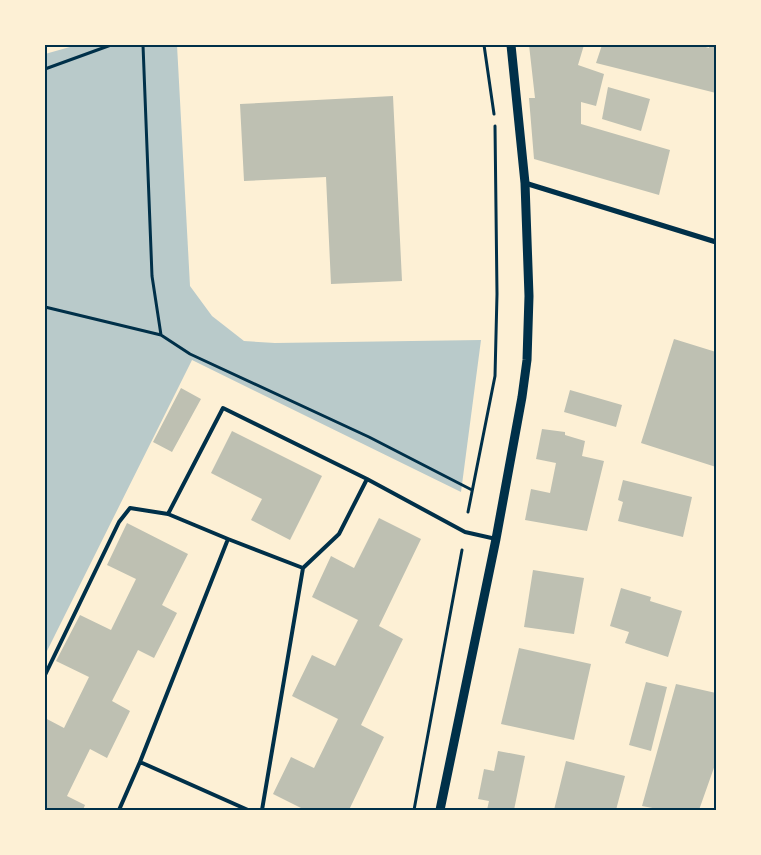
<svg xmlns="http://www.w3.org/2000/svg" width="761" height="855" viewBox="0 0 761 855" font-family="'Asap Condensed',sans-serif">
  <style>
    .green { fill: #b9caca }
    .building { fill: #bec0b2 }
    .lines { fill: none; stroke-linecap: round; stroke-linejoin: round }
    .path { stroke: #003049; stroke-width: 3 }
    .service { stroke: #003049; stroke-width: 4 }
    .minor { stroke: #003049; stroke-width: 5 }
    .tertiary { stroke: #003049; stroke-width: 9 }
    .neatline { fill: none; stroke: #003049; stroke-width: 2 }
  </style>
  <rect width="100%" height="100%" fill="#fdf0d5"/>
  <!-- green -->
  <path class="green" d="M 77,45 L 177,45 L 190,286 L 212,316 L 244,341 L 275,343 L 481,340 L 461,492 L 192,360 L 45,655 L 45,54 Z"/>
  <!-- building -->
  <path class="building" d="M 529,45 L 584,45 L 578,65 L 604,74 L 596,106 L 581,102 L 581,124 L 670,150 L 659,195 L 534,159 L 529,98 L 535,98 Z
    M 602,45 L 699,45 L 709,48 L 709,45 L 716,45 L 716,93 L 596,63 Z
    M 608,87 L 650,99 L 641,131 L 602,119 Z
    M 393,96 L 402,281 L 331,284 L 326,177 L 244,181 L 240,104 Z
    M 674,339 L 716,352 L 716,467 L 641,443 Z
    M 181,388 L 201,399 L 172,452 L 153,442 Z
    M 570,390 L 622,405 L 616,427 L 564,412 Z
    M 542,429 L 565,432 L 565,435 L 585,441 L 582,456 L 604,461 L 587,531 L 525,520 L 531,489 L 550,493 L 556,463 L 536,459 Z
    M 232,431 L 322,476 L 290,540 L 251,520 L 262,499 L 211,473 Z
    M 623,480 L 692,497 L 683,537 L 618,521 L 623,502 L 618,500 Z
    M 379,518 L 421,539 L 379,626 L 403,639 L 361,725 L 384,737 L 349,810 L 305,810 L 273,794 L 291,757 L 314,768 L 338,719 L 292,696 L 312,655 L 335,666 L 358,620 L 312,597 L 331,556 L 354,568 Z
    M 127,523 L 188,554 L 162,605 L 177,613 L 154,658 L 138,650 L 112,701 L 130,711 L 107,758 L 90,749 L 67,796 L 85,805 L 83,810 L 45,810 L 45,718 L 64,728 L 89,677 L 56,661 L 80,615 L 111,630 L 136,579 L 107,565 Z
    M 533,570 L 584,578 L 574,634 L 524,627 Z
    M 621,588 L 651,597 L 650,601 L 682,611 L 668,657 L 625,643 L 629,632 L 610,626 Z
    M 519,648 L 591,664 L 574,740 L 501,724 Z
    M 646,682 L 667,687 L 651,751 L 629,745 Z
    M 676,684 L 716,693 L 716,762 L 699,810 L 663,810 L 642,806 Z
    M 498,751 L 525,756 L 514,810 L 487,810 L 489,801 L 478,799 L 484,769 L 494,771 Z
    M 566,761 L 625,776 L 616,810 L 554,810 Z"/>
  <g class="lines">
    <!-- path -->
    <path class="path" d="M 143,45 L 152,276 L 161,335 L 190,354 L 369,437 L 472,490
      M 484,45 L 494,114
      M 45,69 L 111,45
      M 45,307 L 161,335
      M 468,512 L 495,376 L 497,294 L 495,126
      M 414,810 L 462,550"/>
    <!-- service -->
    <path class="service" d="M 168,514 L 223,408 L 367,479
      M 303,568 L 339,534 L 367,479 L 465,532 L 496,539
      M 45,675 L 119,522 L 130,508 L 168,514 L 228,539
      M 140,762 L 228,539 L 303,568 L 262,810
      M 119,810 L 140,762 L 248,810"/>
    <!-- minor -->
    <path class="minor" d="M 525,183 L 716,242"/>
    <!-- tertiary -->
    <path class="tertiary" d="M 440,810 L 496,539 L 522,397 L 527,360 L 529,296 L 525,183 L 511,45"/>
  </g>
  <!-- border -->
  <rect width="761" height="855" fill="none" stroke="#fdf0d5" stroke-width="92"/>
  <rect x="46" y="46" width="669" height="763" class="neatline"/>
</svg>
